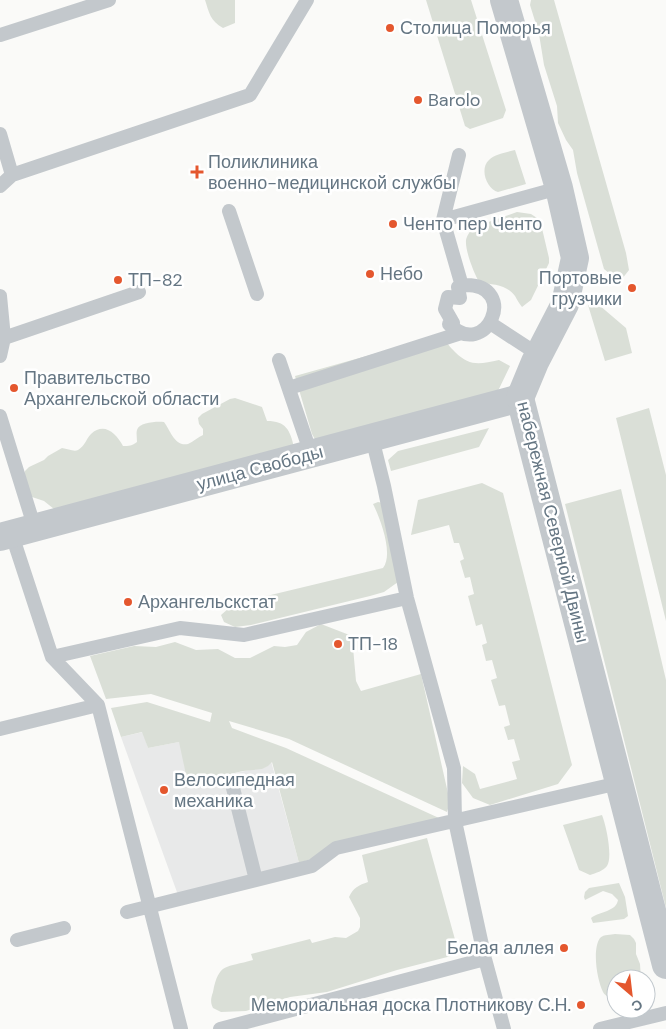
<svg xmlns="http://www.w3.org/2000/svg" width="666" height="1029" viewBox="0 0 666 1029" font-family="'DM Sans',sans-serif">
  <style>
    .built { fill: #e8e9e9 }
    .green { fill: #dadfd7 }
    .lines { fill: none; stroke-linecap: round; stroke-linejoin: round }
    .service { stroke: #c3c8cc; stroke-width: 14 }
    .minor { stroke: #c3c8cc; stroke-width: 28 }
    .tertiary { stroke: #c3c8cc; stroke-width: 28 }
    .poi-dot { fill: #e4572e; stroke: #fff; stroke-width: 2 }
    .labels { text-anchor: middle; dominant-baseline: central; stroke-width: 5; stroke-linejoin: round; paint-order: stroke }
    .poi-label { font-size: 18px; fill: #657683; stroke: #fff; text-anchor: start }
    .street-label { font-size: 18px; fill: #657683; stroke: #fff }
  </style>
  <rect width="100%" height="100%" fill="#fafaf8"/>
  <!-- built -->
  <path class="built" d="M 143,732 L 148,748 L 179,742 L 216,777 L 250,770 L 271,761 L 299,863 L 178,895 L 121,737 Z"/>
  <!-- green -->
  <path class="green" d="M 205,0 L 235,0 L 235,23 L 223,28 C 210,21 209,12 205,0 Z
    M 426,0 L 471,0 L 506,110 L 503,118 L 470,129 L 465,126 Z
    M 531,0 L 554,0 L 626,253 L 629,270 L 622,279 L 615,278 L 604,269 L 577,173 L 573,150 L 566,140 L 558,123 L 557,106 L 544,65 L 539,34 L 530,5 Z
    M 515,150 L 526,184 L 498,192 C 487,189 479,169 489,160 C 495,154 508,152 515,150 Z
    M 517,212 L 531,214 L 540,220 L 549,258 L 549,263 L 531,300 L 522,307 C 519,303 517,300 515,296 C 506,284 493,285 479,282 C 474,273 465,251 466,240 C 467,235 471,230 474,227 Z
    M 588,305 L 599,305 L 626,328 L 632,353 L 605,361 Z
    M 445,334 C 445,342 450,347 455,352 C 470,367 480,364 499,360 L 510,366 L 497,393 L 316,441 L 312,434 L 295,376 Z
    M 235,398 L 262,407 L 267,421 C 286,421 290,430 294,447 L 54,509 L 44,501 L 32,497 L 23,481 L 25,471 L 29,467 L 44,460 L 48,456 L 62,448 C 68,449 74,452 78,450 C 85,446 86,439 91,434 C 104,422 116,433 123,446 C 129,446 132,446 137,442 C 137,438 136,433 137,430 C 139,422 158,421 164,422 C 170,430 175,447 188,444 C 193,442 198,437 203,435 L 203,429 L 199,424 L 198,418 L 202,414 L 230,399 Z
    M 649,408 L 666,475 L 666,621 L 616,418 Z
    M 489,428 L 479,447 L 391,471 L 388,460 L 398,451 Z
    M 482,483 L 503,493 L 572,765 L 558,784 L 490,805 L 473,798 L 462,783 L 463,766 L 475,774 L 480,789 L 517,779 L 512,762 L 520,760 L 514,739 L 508,740 L 504,727 L 510,725 L 505,705 L 499,706 L 491,680 L 497,678 L 492,660 L 486,661 L 482,645 L 487,643 L 482,624 L 476,626 L 468,596 L 474,594 L 470,577 L 465,578 L 460,561 L 464,559 L 459,543 L 454,543 L 449,525 L 411,535 L 418,500 Z
    M 621,489 L 666,680 L 666,908 L 565,504 Z
    M 378,502 L 383,503 L 398,582 L 384,592 L 370,596 L 251,625 L 235,627 L 224,622 L 221,615 L 229,608 L 246,601 L 383,568 C 394,554 380,518 373,504 Z
    M 321,624 L 352,636 L 356,681 L 361,691 L 421,674 L 450,802 L 447,812 L 289,739 L 229,721 L 232,728 L 286,748 L 439,818 L 299,863 L 272,762 L 268,766 L 262,769 L 243,771 L 188,784 L 179,742 L 148,748 L 142,732 L 121,737 L 111,708 L 147,702 L 210,722 L 212,713 L 151,694 L 106,699 L 90,656 L 134,646 L 156,647 L 175,642 L 196,650 L 218,649 L 235,658 L 250,658 L 274,646 L 285,647 L 297,645 L 306,632 Z
    M 602,815 C 606,825 613,857 607,866 C 603,871 596,873 590,875 L 579,870 L 563,825 Z
    M 427,838 L 459,954 L 397,970 L 327,992 L 290,997 L 246,1011 L 221,1012 L 213,1008 C 210,1002 211,998 213,992 C 219,962 226,968 253,960 L 251,954 L 310,939 L 312,943 L 335,937 L 346,938 L 358,931 L 360,927 L 360,918 L 349,897 C 353,888 359,885 368,882 L 362,855 Z
    M 619,883 L 625,897 L 628,916 L 624,919 L 593,923 L 591,918 C 600,911 616,912 618,900 L 612,894 L 603,891 L 585,900 L 584,897 L 585,892 L 589,888 Z
    M 615,934 L 630,935 L 634,939 L 636,943 L 636,954 L 640,964 L 641,979 L 616,979 L 616,999 C 611,999 605,996 603,992 C 597,980 592,949 600,938 C 604,934 611,935 615,934 Z"/>
  <g class="lines">
    <!-- service -->
    <path class="service" d="M 0,35 L 109,0
      M 0,134 L 12,175 L 0,186
      M 459,155 L 443,220 L 462,286
      M 12,175 L 250,95 L 307,0
      M 229,211 L 257,294
      M 443,220 L 559,188
      M 466,285 C 520,285 486,362 449,324 L 453,323 L 445,309 L 448,297 L 460,298 L 458,287 Z
      M 0,296 L 4,338 L 0,356
      M 490,323 L 539,355
      M 4,338 L 139,292
      M 279,360 L 311,454
      M 289,388 L 461,333
      M 0,416 L 35,529
      M 372,438 L 384,486 L 407,598 L 454,768 L 455,821 L 485,959 L 504,1029
      M 12,535 L 52,657 L 98,705 L 181,1029
      M 52,657 L 180,628 L 244,635 L 407,598
      M 0,729 L 98,705
      M 232,784 L 256,880
      M 127,912 L 312,866 L 336,848 L 619,783
      M 17,940 L 64,928
      M 220,1029 L 485,959
      M 600,1029 L 666,1013"/>
    <!-- minor -->
    <path class="minor" d="M 0,537 L 520,398 L 666,965"/>
    <!-- tertiary -->
    <path class="tertiary" d="M 504,0 L 559,188 L 575,258 L 565,304 L 535,362 L 520,398"/>
  </g>
  <!-- markers -->
  <g class="poi-dot">
    <circle cx="390" cy="28" r="5"/>
    <circle cx="418" cy="100" r="5"/>
    <path d="M194.5 164.5h5v5h5v5h-5v5h-5v-5h-5v-5h5z"/>
    <circle cx="393" cy="224" r="5"/>
    <circle cx="370" cy="274" r="5"/>
    <circle cx="118" cy="280" r="5"/>
    <circle cx="632" cy="288" r="5"/>
    <circle cx="14" cy="388" r="5"/>
    <circle cx="128" cy="602" r="5"/>
    <circle cx="338" cy="644" r="5"/>
    <circle cx="164" cy="790" r="5"/>
    <circle cx="564" cy="948" r="5"/>
    <circle cx="581" cy="1005" r="5"/>
  </g>
  <g class="labels">
    <!-- poi labels -->
    <g class="poi-label">
      <text x="400" y="28">Столица Поморья</text>
      <text x="428" y="100">Barolo</text>
      <text x="208" y="162">Поликлиника<tspan x="208" dy="21">военно-медицинской службы</tspan></text>
      <text x="403" y="224">Ченто пер Ченто</text>
      <text x="380" y="274">Небо</text>
      <text x="622" y="278" text-anchor="end">Портовые<tspan x="622" dy="21">грузчики</tspan></text>
      <text x="128" y="280">ТП-82</text>
      <text x="24" y="378">Правительство<tspan x="24" dy="21">Архангельской области</tspan></text>
      <text x="138" y="602">Архангельскстат</text>
      <text x="348" y="644">ТП-18</text>
      <text x="174" y="780">Велосипедная<tspan x="174" dy="21">механика</tspan></text>
      <text x="554" y="948" text-anchor="end">Белая аллея</text>
      <text x="571" y="1005" text-anchor="end">Мемориальная доска Плотникову С.Н.</text>
    </g>
    <!-- street labels -->
    <g class="street-label">
      <text transform="translate(260 468) rotate(-15)">улица Свободы</text>
      <text transform="translate(553 522) rotate(76)">набережная Северной Двины</text>
    </g>
  </g>
  <!-- north arrow -->
  <g transform="translate(631 994) rotate(152)"><circle r="24" fill="#ffffff" stroke="#c1c8cd"/>
  <path d="M0-4L9 19L0 12L-9 19Z" fill="#e4572e"/>
  <text y="-8" font-size="14" font-weight="bold" text-anchor="middle" fill="#657683">С</text>
  </g>
</svg>
